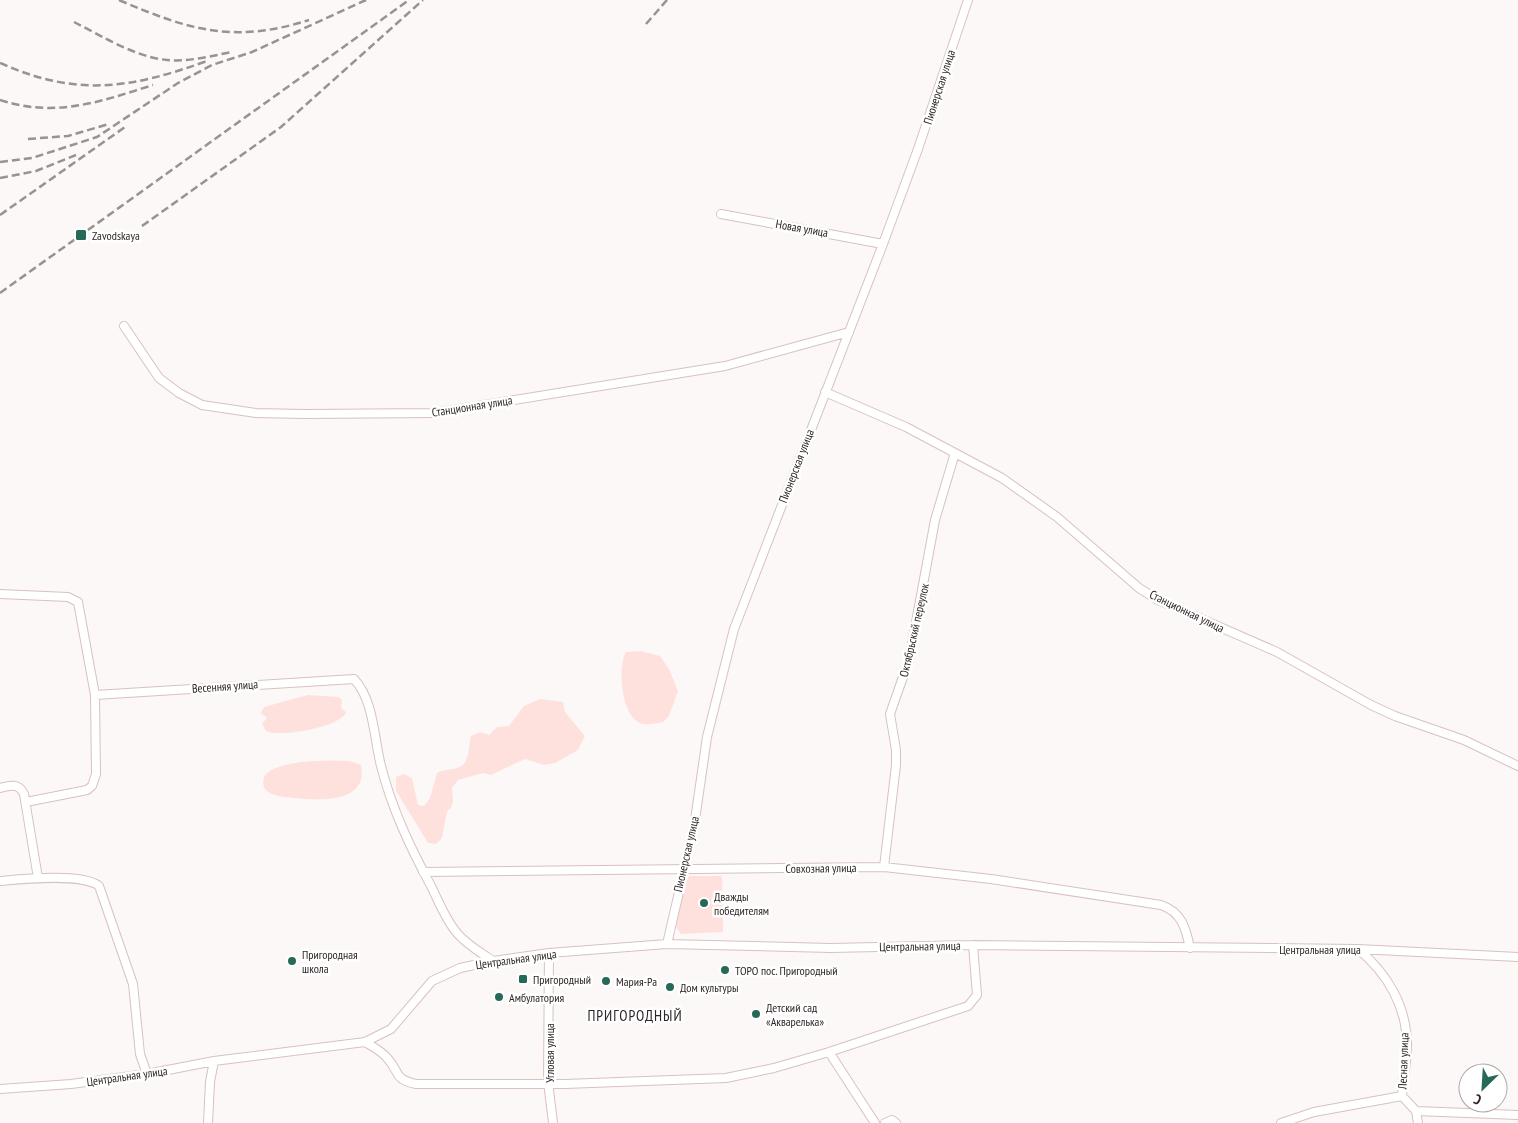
<svg xmlns="http://www.w3.org/2000/svg" width="1518" height="1123" viewBox="0 0 1518 1123" font-family="'PT Sans Narrow',sans-serif">
  <style>
    .green { fill: #fee1dd }
    .lines { fill: none; stroke-linecap: round; stroke-linejoin: round }
    .minor-casing { stroke: #d7c2bf; stroke-width: 10 }
    .minor { stroke: #fff; stroke-width: 8 }
    .rail { stroke: #989291; stroke-width: 2.5; stroke-dasharray: 8 4; stroke-linecap: butt }
    .poi-dot { fill: #266958; stroke: #fff; stroke-width: 2 }
    .labels { text-anchor: middle; dominant-baseline: central; stroke-width: 5; stroke-linejoin: round; paint-order: stroke }
    .street-label { font-size: 12px; fill: #2e2625; stroke: #fff }
    .poi-label { font-size: 12px; fill: #2e2625; stroke: #fff; text-anchor: start }
    .quarter-label { font-size: 15px; letter-spacing: 1px; fill: #2e2625; stroke: #fff }
  </style>
  <rect width="100%" height="100%" fill="#fcf8f7"/>
  <!-- green -->
  <path class="green" d="M 640,651 L 660,656 L 669,669 L 678,691 L 669,716 L 663,722 C 657,723 649,725 643,724 C 621,720 617,667 626,652 Z
    M 308,695 L 339,697 L 342,700 L 341,708 L 346,712 C 342,727 279,738 266,731 L 262,724 L 267,718 L 261,713 L 264,707 Z
    M 540,699 L 563,702 L 565,712 L 585,736 L 578,750 L 555,763 L 544,765 L 525,759 L 491,775 L 483,773 L 458,780 L 452,788 L 453,801 L 451,808 L 447,811 L 442,838 L 436,844 L 428,843 L 396,791 L 396,777 L 404,774 L 412,778 L 418,805 L 424,806 L 430,798 L 437,773 C 444,769 450,770 457,768 C 471,764 468,746 471,736 L 480,732 L 489,735 L 497,727 L 509,726 L 524,706 Z
    M 350,761 L 361,765 C 369,803 320,801 295,798 C 286,797 272,797 266,790 C 262,786 263,780 265,775 C 281,759 328,760 350,761 Z
    M 689,876 L 722,876 L 723,932 L 681,934 L 676,927 L 684,883 Z"/>
  <g class="lines">
    <!-- minor casing -->
    <g class="minor-casing">
      <path id="minor" d="M 721,214 L 883,244
        M 124,326 L 159,378 L 179,393 L 202,405 L 256,413 L 304,414 L 434,413 L 725,366 L 849,332
        M 825,392 L 906,427 L 1002,478 L 1057,517 L 1139,588 L 1158,600 L 1277,652 L 1371,705 L 1395,716 L 1464,740 L 1518,766
        M 0,594 L 68,597 L 78,602 L 95,695 L 96,774 L 92,786 L 87,790 L 26,802
        M 95,695 L 354,679 C 374,700 374,739 381,766 C 392,809 410,847 431,886 C 439,902 445,919 457,933 C 467,945 480,952 493,961
        M 0,788 C 10,785 19,783 24,794 L 38,878
        M 884,867 L 896,765 L 896,750 L 890,714 L 909,660 L 935,520 L 955,453
        M 423,872 L 884,867 L 991,879 L 1161,905 C 1182,912 1186,929 1190,948
        M 0,881 C 23,879 82,873 99,886 L 133,984 L 140,1054 L 147,1074
        M 667,944 L 694,827 L 707,737 L 734,629 L 883,244 L 918,149 L 968,0
        M 1358,949 C 1387,973 1407,1006 1407,1046 C 1407,1062 1403,1079 1402,1096 L 1416,1111 L 1418,1123
        M 549,953 L 548,1082 L 553,1123
        M 365,1042 C 373,1047 382,1051 388,1059 C 400,1072 393,1079 416,1084 L 565,1084 L 726,1078 L 774,1068 L 829,1052 L 968,1006 L 977,995 L 973,945
        M 829,1052 L 875,1123
        M 0,1089 L 71,1084 L 147,1074 L 214,1061 L 365,1042 L 391,1029 L 432,981 L 460,968 L 493,961 L 549,953 L 667,944 L 831,948 L 973,945 L 1358,949 L 1518,957
        M 1416,1111 L 1518,1115
        M 208,1123 L 210,1082 L 214,1061
        M 885,1123 L 892,1120 L 896,1123
        M 1281,1123 L 1314,1112 L 1402,1096"/>
    </g>
    <!-- minor -->
    <use href="#minor" class="minor"/>
    <!-- rail -->
    <path class="rail" d="M 119,0 C 189,30 234,44 309,20
      M 74,22 C 102,36 135,57 167,60 C 189,62 211,56 232,52
      M 646,24 L 667,0
      M 0,63 C 77,97 129,89 207,61
      M 0,100 C 56,118 99,102 153,85
      M 28,139 L 68,136 L 109,124
      M 0,162 L 32,158 L 97,137 L 178,83 L 212,65 L 252,52 L 366,0
      M 0,178 L 36,171 L 76,155
      M 0,215 L 125,127
      M 142,226 L 281,127 L 423,0
      M 0,293 L 409,0"/>
  </g>
  <!-- markers -->
  <g class="poi-dot">
    <rect x="75" y="229" width="12" height="12" rx="2.5"/>
    <circle cx="704" cy="903" r="5"/>
    <circle cx="292" cy="961" r="5"/>
    <circle cx="725" cy="970" r="5"/>
    <rect x="518" y="974" width="10" height="10" rx="2.5"/>
    <circle cx="606" cy="981" r="5"/>
    <circle cx="670" cy="987" r="5"/>
    <circle cx="499" cy="997" r="5"/>
    <circle cx="756" cy="1014" r="5"/>
  </g>
  <g class="labels">
    <!-- street labels -->
    <g class="street-label">
      <text transform="translate(939 87) rotate(-72)">Пионерская улица</text>
      <text transform="translate(802 228) rotate(10)">Новая улица</text>
      <text transform="translate(472 406) rotate(-9)">Станционная улица</text>
      <text transform="translate(796 466) rotate(-69)">Пионерская улица</text>
      <text transform="translate(1187 611) rotate(26)">Станционная улица</text>
      <text transform="translate(914 630) rotate(-77)">Октябрьский переулок</text>
      <text transform="translate(225 686) rotate(-4)">Весенняя улица</text>
      <text transform="translate(686 854) rotate(-77)">Пионерская улица</text>
      <text transform="translate(821 868) rotate(-1)">Совхозная улица</text>
      <text transform="translate(920 946) rotate(-1)">Центральная улица</text>
      <text x="1320" y="949">Центральная улица</text>
      <text transform="translate(516 959) rotate(-8)">Центральная улица</text>
      <text transform="translate(549 1053) rotate(-90)">Угловая улица</text>
      <text transform="translate(1403 1061) rotate(-88)">Лесная улица</text>
      <text transform="translate(127 1076) rotate(-8)">Центральная улица</text>
    </g>
    <!-- poi labels -->
    <g class="poi-label">
      <text x="92" y="235">Zavodskaya</text>
      <text x="714" y="896">Дважды<tspan x="714" dy="14">победителям</tspan></text>
      <text x="302" y="954">Пригородная<tspan x="302" dy="14">школа</tspan></text>
      <text x="735" y="970">ТОРО пос. Пригородный</text>
      <text x="533" y="979">Пригородный</text>
      <text x="616" y="981">Мария-Ра</text>
      <text x="680" y="987">Дом культуры</text>
      <text x="509" y="997">Амбулатория</text>
      <text x="766" y="1007">Детский сад<tspan x="766" dy="14">«Акварелька»</tspan></text>
    </g>
    <!-- quarter labels -->
    <g class="quarter-label">
      <text x="635" y="1015">ПРИГОРОДНЫЙ</text>
    </g>
  </g>
  <!-- north arrow -->
  <g transform="translate(1483 1088) rotate(205)"><circle r="24" fill="#ffffff" stroke="#aba8a8"/>
  <path d="M0-4L9 19L0 12L-9 19Z" fill="#266958"/>
  <text y="-8" font-size="14" font-weight="bold" text-anchor="middle" fill="#2e2625">С</text>
  </g>
</svg>
